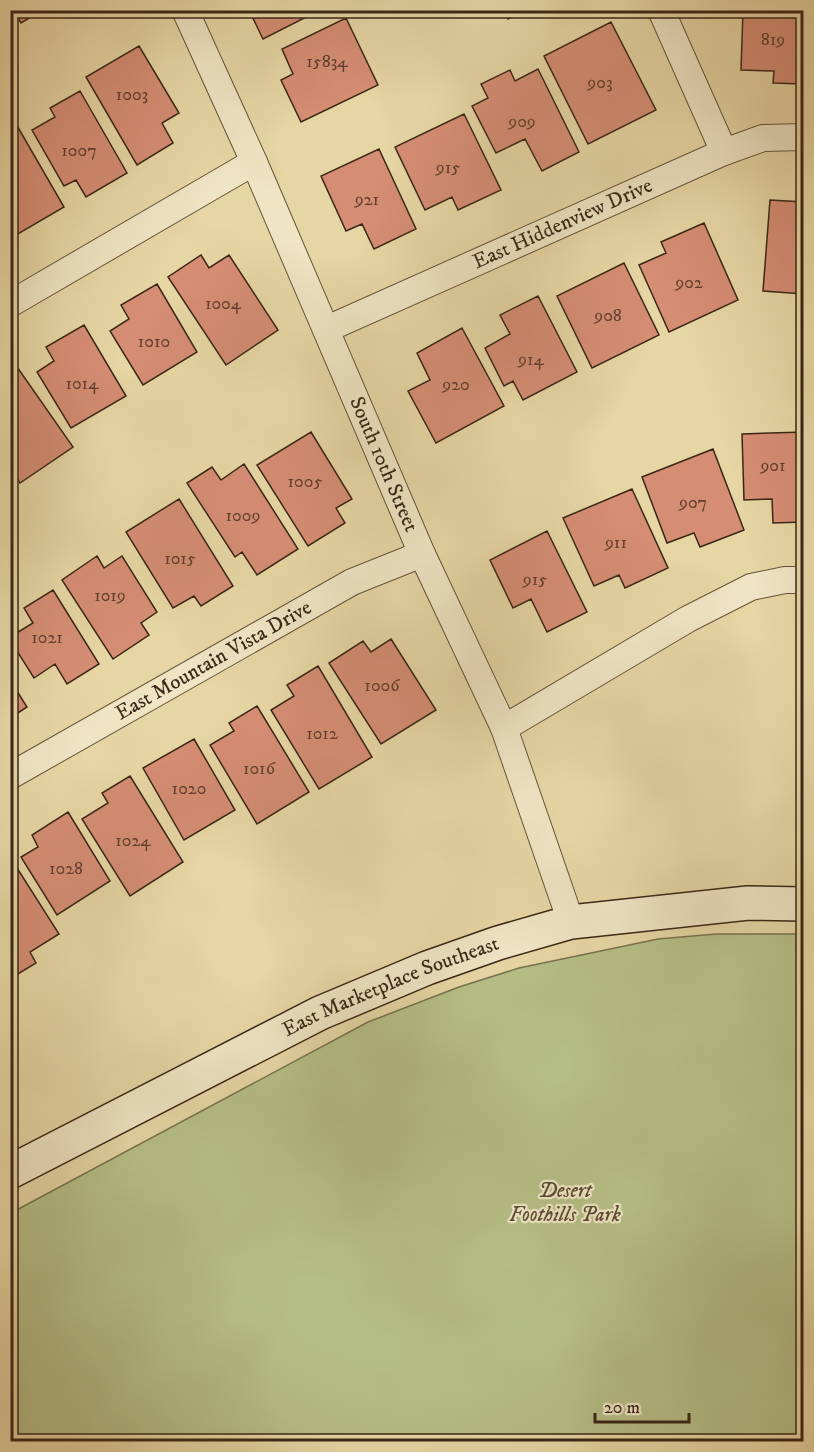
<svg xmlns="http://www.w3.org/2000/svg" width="814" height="1452" viewBox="0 0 814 1452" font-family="'IM FELL DW Pica',serif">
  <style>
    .green { fill: #b5be86; stroke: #78724e; stroke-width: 1.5 }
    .building { fill: #d58d74; stroke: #3a2717; stroke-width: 1.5 }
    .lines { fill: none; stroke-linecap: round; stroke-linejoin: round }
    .street-casing { stroke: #65533a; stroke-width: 28 }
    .secondary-casing { stroke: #3a2717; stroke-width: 36 }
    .street { stroke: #efe4c4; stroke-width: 26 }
    .secondary { stroke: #efe4c4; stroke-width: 33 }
    .labels { text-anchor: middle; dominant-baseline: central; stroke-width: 4.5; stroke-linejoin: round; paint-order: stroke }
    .number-label { font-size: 18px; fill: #61402e }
    .street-label { font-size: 21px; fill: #3a2717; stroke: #efe4c4 }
    .park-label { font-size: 21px; font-style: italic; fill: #594d33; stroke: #efe4c4 }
  </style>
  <rect width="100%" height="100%" fill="#e6d6a4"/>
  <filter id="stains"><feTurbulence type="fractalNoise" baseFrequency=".00333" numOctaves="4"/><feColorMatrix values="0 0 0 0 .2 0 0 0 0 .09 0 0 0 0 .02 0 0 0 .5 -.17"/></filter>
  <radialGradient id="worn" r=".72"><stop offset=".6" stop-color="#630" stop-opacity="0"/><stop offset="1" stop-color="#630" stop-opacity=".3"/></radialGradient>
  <!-- green -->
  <path class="green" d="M 716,934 L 803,934 L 803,1441 L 11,1441 L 11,1213 L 368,1022 L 459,987 L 519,968 L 658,939 Z"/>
  <!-- building -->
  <path class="building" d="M 10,10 L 43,10 L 21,23 L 14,11 L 10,13 Z
    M 249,10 L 320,10 L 263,39 Z
    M 504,10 L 524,10 L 508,19 Z
    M 743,10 L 804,10 L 804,84 L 773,83 L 774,71 L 741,70 Z
    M 346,18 L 378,85 L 301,122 L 281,80 L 293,74 L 282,49 Z
    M 611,22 L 656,110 L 588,144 L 544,56 Z
    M 139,46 L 179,113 L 162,123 L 173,143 L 137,165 L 86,77 Z
    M 538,69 L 579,152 L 542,171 L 525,139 L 496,153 L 472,106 L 488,98 L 481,84 L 510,70 L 515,81 Z
    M 80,91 L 127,173 L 86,197 L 76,180 L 64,186 L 32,130 L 55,117 L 50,108 Z
    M 464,114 L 501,190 L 458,210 L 452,197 L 425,210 L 395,147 Z
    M 12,117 L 64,207 L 11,238 L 10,118 Z
    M 379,149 L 416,229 L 374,249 L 362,224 L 346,231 L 321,176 Z
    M 770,200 L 804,202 L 804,294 L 763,291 Z
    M 704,223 L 738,300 L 669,332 L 639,265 L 666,253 L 661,242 Z
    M 201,255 L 209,268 L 229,255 L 278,330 L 226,365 L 168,277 Z
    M 624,263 L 659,335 L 592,368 L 557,296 Z
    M 157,284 L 197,352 L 143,385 L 110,331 L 129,319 L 121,305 Z
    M 538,296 L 577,372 L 523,400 L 513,381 L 504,386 L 485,348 L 510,334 L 500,315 Z
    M 84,325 L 126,396 L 71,428 L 37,372 L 54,361 L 46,347 Z
    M 462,328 L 504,406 L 436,443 L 408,391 L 430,380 L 417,353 Z
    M 15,364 L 73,447 L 20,483 L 10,469 L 10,367 Z
    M 311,432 L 352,499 L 336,508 L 345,523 L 308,546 L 257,465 Z
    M 804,432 L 804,522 L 773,523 L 772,499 L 744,500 L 742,434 Z
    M 713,449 L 744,530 L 700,547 L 694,533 L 667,543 L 642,477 Z
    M 244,464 L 298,549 L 257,575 L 242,552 L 235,557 L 187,483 L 212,467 L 221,480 Z
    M 632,489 L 668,568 L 625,588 L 619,575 L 594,586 L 563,518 Z
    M 179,499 L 233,586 L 201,606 L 194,596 L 173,608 L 126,532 Z
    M 547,531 L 587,612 L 547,632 L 531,599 L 513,608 L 490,560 Z
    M 97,556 L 104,568 L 122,556 L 157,612 L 141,623 L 149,635 L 113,659 L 62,580 Z
    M 53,590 L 99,664 L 67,684 L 55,664 L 34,678 L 10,640 L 10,637 L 33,623 L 24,608 Z
    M 391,639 L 436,710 L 381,744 L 329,663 L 363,641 L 371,652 Z
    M 318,666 L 372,757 L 319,789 L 271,710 L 294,696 L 287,685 Z
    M 10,680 L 27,707 L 10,718 Z
    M 257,706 L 309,792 L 257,824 L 210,745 L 234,731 L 229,723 Z
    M 194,739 L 235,810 L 184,840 L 143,768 Z
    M 130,776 L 183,862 L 130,896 L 82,819 L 108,803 L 102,793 Z
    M 68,812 L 110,881 L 57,915 L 21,857 L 38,847 L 32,835 Z
    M 10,857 L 59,934 L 30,952 L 36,963 L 13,977 L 10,972 Z"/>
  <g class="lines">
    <!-- street casing -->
    <g class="street-casing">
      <g id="street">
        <path id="s1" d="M 185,10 L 254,162 L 422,554 L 504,728 L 571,922"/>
        <path d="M 661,10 L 724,152"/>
        <path d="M 10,304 L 254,162"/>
        <path id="s2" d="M 327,329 L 724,152 L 763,138 L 804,137"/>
        <path d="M 504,728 L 688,619 L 751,587 L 785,580 L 804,580"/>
        <path id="s3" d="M 10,776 L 352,582 L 422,554"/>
      </g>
    </g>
    <!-- secondary casing -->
    <g class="secondary-casing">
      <g id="secondary">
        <path id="s4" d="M 10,1172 L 320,1013 L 427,968 L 498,943 L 571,922 L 748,903 L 804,904"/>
      </g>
    </g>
    <!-- street -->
    <use href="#street" class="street"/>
    <!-- secondary -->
    <use href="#secondary" class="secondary"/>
  </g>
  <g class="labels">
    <!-- number labels -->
    <g class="number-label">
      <text x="773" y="40">819</text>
      <text x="327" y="62">15834</text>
      <text x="600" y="83">903</text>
      <text x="132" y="95">1003</text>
      <text x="522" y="122">909</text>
      <text x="79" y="151">1007</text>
      <text x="448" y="168">915</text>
      <text x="367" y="200">921</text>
      <text x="689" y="283">902</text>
      <text x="223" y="304">1004</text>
      <text x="608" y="316">908</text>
      <text x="154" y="342">1010</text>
      <text x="531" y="360">914</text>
      <text x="82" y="384">1014</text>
      <text x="456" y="385">920</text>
      <text x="773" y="466">901</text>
      <text x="305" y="482">1005</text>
      <text x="693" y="503">907</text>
      <text x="243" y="516">1009</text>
      <text x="616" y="543">911</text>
      <text x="180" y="559">1015</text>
      <text x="535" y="580">915</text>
      <text x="110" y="596">1019</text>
      <text x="47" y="638">1021</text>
      <text x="382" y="686">1006</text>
      <text x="322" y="734">1012</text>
      <text x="259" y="769">1016</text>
      <text x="189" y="789">1020</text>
      <text x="133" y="841">1024</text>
      <text x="66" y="869">1028</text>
    </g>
    <!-- street labels -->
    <g class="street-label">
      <text stroke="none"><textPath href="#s2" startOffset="258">East Hiddenview Drive</textPath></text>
      <text stroke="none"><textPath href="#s1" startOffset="496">South 10th Street</textPath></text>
      <text stroke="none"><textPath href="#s3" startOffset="234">East Mountain Vista Drive</textPath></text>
      <text stroke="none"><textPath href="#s4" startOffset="424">East Marketplace Southeast</textPath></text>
    </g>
    <!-- park labels -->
    <g class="park-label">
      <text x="565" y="1191">Desert<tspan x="565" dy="24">Foothills Park</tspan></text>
    </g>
  </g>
  <!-- margin -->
  <rect width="814" height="1452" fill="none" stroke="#e6d6a4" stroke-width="36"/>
  <rect x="12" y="12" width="790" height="1428" fill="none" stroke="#3a2717" stroke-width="3"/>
  <rect x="18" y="18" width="778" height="1416" fill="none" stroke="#3a2717" stroke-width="1.5"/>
  <!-- scale -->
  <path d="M595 1413v9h94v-9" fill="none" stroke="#3a2717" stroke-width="3"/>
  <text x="604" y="1413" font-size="18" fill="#3a2717" stroke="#efe4c4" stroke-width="4.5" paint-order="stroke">20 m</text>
  <rect width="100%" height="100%" filter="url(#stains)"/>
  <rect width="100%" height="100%" fill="url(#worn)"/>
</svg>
